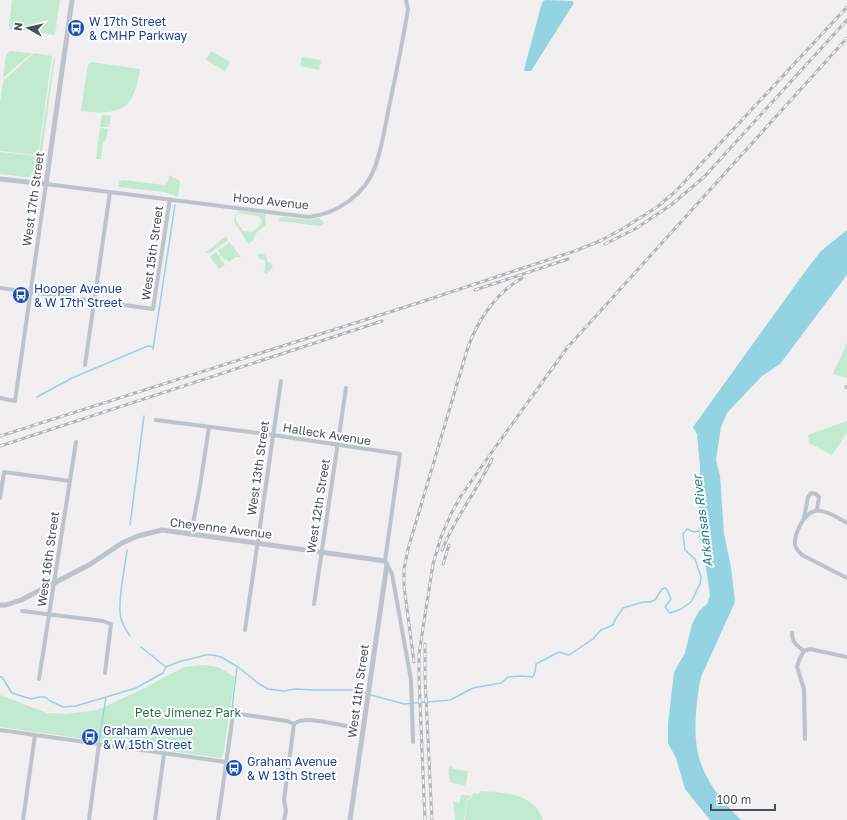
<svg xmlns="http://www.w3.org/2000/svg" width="847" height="820" viewBox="0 0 847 820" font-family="'Golos Text',sans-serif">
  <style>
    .green { fill: #c2ead0; fill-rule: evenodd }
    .water { fill: #94d3e1 }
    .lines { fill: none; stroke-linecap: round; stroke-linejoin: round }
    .stream { stroke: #94d3e1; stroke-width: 1.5 }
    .minor { stroke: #bcc3ca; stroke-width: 4 }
    .tertiary { stroke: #bcc3ca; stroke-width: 5 }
    .rail-casing { stroke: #b1b4b8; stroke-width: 3 }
    .rail { stroke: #fff; stroke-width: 1.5; stroke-dasharray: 4.5; stroke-linecap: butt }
    .labels { text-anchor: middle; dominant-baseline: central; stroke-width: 4; stroke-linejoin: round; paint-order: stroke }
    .transit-label { font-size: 12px; fill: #164399; stroke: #fff; text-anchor: start }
    .street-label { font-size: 12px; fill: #49525a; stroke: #fff }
    .park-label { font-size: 12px; fill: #227348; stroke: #fff }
    .water-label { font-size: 13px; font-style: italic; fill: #1c7c92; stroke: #fff }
  </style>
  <rect width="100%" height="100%" fill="#f1efef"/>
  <!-- green -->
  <path class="green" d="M 12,0 L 60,0 L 55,35 L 10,29 L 9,25 Z
    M 10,51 L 32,53 L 3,78 L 6,55 Z
    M 211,51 L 230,62 L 225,71 L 206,60 Z
    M 34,53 L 52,56 L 38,155 L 0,151 L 0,102 L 3,81 Z
    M 54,56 L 55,59 L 41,158 L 38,159 Z
    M 302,57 L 321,60 L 319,70 L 300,66 Z
    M 91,62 L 140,69 C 138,80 136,93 129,102 C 120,115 95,113 81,111 L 88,64 Z
    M 102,115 L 111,116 L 109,127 L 100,127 Z
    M 100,128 L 108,129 L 106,140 L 103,142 L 101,159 L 96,159 Z
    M 0,152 L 38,156 L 34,178 L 0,174 Z
    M 169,175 L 180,181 L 178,197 L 164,192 L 119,187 L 119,181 L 123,180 L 165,185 L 168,182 Z
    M 240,211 L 265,214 L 266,225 L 257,232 L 253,240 L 249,244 L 234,222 L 235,215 ZM 240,213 L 258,216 L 261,219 L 262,224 L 252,232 L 243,231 L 236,221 L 236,215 Z
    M 283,217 L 309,220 L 319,218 L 323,221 L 324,223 L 322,225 L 320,226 L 278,221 L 280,218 Z
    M 226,236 L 228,240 L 210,253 L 205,253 Z
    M 229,242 L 241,257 L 236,257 L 229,262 L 226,259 L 225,260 L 222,257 L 223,256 L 221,256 L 218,250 L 220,248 L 221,249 Z
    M 216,252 L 225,265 L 219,269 L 210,257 Z
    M 261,253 L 266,256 L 268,262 L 273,266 L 270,271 L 266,274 L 263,271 L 265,270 L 265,260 L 260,259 L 257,255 Z
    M 847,343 L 847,378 L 833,374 C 837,363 843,354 847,343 Z
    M 847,421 L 847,433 L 832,455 L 809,443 L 808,435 Z
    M 204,665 L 218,667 L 235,677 L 223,756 L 220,758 L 0,727 L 0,695 L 47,713 L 67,714 L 97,710 L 141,690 L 184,667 Z
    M 452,765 L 453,769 L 468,771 L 466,783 L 465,785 L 452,783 L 450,782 L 448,769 Z
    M 480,791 C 503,793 534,792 543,820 L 465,820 L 467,801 L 472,797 L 473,793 L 479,794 Z
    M 461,795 L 472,796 L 467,800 L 464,820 L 455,820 L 453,801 L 459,803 Z"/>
  <!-- water -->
  <path class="water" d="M 546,0 L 572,1 L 574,3 L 531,71 L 525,71 L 524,70 L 541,6 L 543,1 Z
    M 847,230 L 847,275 L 780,364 L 762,376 L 727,413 L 721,427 L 716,460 L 720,476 L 724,534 L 731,567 L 735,602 L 701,677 C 698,690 697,701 696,714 C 692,762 708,787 741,820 L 710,820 L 685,789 L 676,758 L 668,743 L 668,724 L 674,672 L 685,653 L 692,624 L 699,611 L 707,604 L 710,595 L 706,567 L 699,536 L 700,466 L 697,434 L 693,427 L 804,273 L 821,251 Z"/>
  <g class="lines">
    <!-- stream -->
    <path class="stream" d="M 153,349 L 175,205
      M 37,397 L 72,378 L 143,348 L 148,346 L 153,347
      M 130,525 L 144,416
      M 127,550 C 125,567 117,603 121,619 C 123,625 126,630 130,636
      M 141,647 L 166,667
      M 0,677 L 2,677 L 12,693 L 31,699 L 39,697 L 45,697 L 50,701 L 63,707 L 76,706 L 136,688 L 163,673 L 166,667 L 178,662 L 206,655 L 213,655 L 221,657 L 238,667 L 258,683 L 268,689 L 284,691 L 295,689 L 315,690 L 353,690 L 404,704 L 450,700 L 473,688 L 501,683 L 508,677 L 521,676 L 533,677 L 535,672 L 536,664 L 559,652 L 569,655 L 593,639 L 601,630 L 613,625 L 615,620 L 623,608 L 643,602 L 650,602 L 655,600 L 662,589 L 666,588 L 671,599 L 665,607 L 670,613 L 681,609 L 691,602 L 700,584 L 701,577 L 695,559 L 685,550 L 683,534 L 687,529 L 694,532 L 699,531
      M 232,708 L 237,668
      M 358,727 L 363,693
      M 99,742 L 106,697"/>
    <!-- minor -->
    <path class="minor" d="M 0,288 L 153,309 L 170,199
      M 85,365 L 110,192
      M 846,387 L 847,387
      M 0,398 L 15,401 L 46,184 L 308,217 C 338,214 365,194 375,167 C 382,148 385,127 389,107 C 395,79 401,50 406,21 L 408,9 L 406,0
      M 156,420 L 273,435 L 400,454 L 385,561 L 392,574 L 411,680 L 413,742
      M 0,498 L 4,472 L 70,481
      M 804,518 L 808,497 L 811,493 L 816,494 L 819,497 L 817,510
      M 847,523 C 838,518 825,509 815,511 C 804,513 794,534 795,545 C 796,549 799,552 802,555 L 847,578
      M 191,534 L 200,486 L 209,427
      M 314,604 L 346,388
      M 22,611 L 103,621 L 111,624 L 105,673
      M 245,630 L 281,381
      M 792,633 C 792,642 797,646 804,651
      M 39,679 L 76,442
      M 233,713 L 287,721 L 294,724
      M 294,724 C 305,715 332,724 347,726
      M 0,730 L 226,762
      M 805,739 L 804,689 L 797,667 L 800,658 L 804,651 L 810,649 L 847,657
      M 23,820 L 35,735
      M 89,820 L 99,744
      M 155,820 L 164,754
      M 218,820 L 234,708
      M 284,820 L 286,811 L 284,800 L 294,724"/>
    <!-- tertiary -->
    <path class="tertiary" d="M 0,179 L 46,184 L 72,0
      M 0,605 L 6,605 L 21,600 L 89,565 L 122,543 L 138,536 L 162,530 L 385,561
      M 350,820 L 387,564"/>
    <!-- rail casing -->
    <g class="rail-casing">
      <path id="rail" d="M 605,244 L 635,229 L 671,205 L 704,177 L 847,20
        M 475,290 L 568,259
        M 0,436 L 421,302 L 517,270 L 575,251 L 600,241 L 624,228 L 657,207 L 675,192 L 847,7
        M 0,446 L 382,321
        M 442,550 C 455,517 477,491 492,459
        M 443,564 L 449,545
        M 425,644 L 425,678 L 432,820
        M 414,662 L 404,586 L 404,569 L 408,549 L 468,347 C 479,318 495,294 522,278
        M 425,820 L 419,679 L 419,654 L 433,564 L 441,537 L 451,514 L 461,496 L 489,456 L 567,348 L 847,38"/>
    </g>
    <!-- rail -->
    <use href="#rail" class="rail"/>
  </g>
  <!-- icons -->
  <defs>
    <g id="bus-disc" transform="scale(0.9)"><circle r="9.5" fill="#1a4fb4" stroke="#fff"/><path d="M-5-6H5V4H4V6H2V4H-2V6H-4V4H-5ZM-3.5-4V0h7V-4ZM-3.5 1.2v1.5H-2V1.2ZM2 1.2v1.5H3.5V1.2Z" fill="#fff"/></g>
  </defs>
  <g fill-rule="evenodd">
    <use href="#bus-disc" x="76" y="28"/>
    <use href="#bus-disc" x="21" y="295"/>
    <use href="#bus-disc" x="90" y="737"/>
    <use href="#bus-disc" x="234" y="768"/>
  </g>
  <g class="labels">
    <!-- transit labels -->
    <g class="transit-label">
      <text x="89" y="21">W 17th Street<tspan x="89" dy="14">&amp; CMHP Parkway</tspan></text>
      <text x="34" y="288">Hooper Avenue<tspan x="34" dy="14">&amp; W 17th Street</tspan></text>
      <text x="103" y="730">Graham Avenue<tspan x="103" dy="14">&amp; W 15th Street</tspan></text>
      <text x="247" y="761">Graham Avenue<tspan x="247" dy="14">&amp; W 13th Street</tspan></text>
    </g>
    <!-- street labels -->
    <g class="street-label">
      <text transform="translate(33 199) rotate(-82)">West 17th Street</text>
      <text transform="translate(271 201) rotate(6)">Hood Avenue</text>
      <text transform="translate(152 253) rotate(-82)">West 15th Street</text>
      <text transform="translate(327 434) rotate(9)">Halleck Avenue</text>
      <text transform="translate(258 468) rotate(-82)">West 13th Street</text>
      <text transform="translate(318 506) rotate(-81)">West 12th Street</text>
      <text transform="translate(221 528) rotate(7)">Cheyenne Avenue</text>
      <text transform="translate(48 559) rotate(-82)">West 16th Street</text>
      <text transform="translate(358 691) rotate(-82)">West 11th Street</text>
    </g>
    <!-- park labels -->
    <g class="park-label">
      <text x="188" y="712">Pete Jimenez Park</text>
    </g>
    <!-- water labels -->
    <g class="water-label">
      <text transform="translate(702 521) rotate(-97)">Arkansas River</text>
    </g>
  </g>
  <!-- north arrow -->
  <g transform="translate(28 28) rotate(278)" stroke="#ffffff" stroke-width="3" paint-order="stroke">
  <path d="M0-3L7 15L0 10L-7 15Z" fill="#49525a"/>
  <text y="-6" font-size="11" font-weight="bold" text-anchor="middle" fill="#49525a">N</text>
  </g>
  <!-- scale -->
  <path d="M711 804v6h64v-6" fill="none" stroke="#49525a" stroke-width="2"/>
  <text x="717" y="804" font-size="12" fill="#49525a" stroke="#ffffff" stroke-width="3" paint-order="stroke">100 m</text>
</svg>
